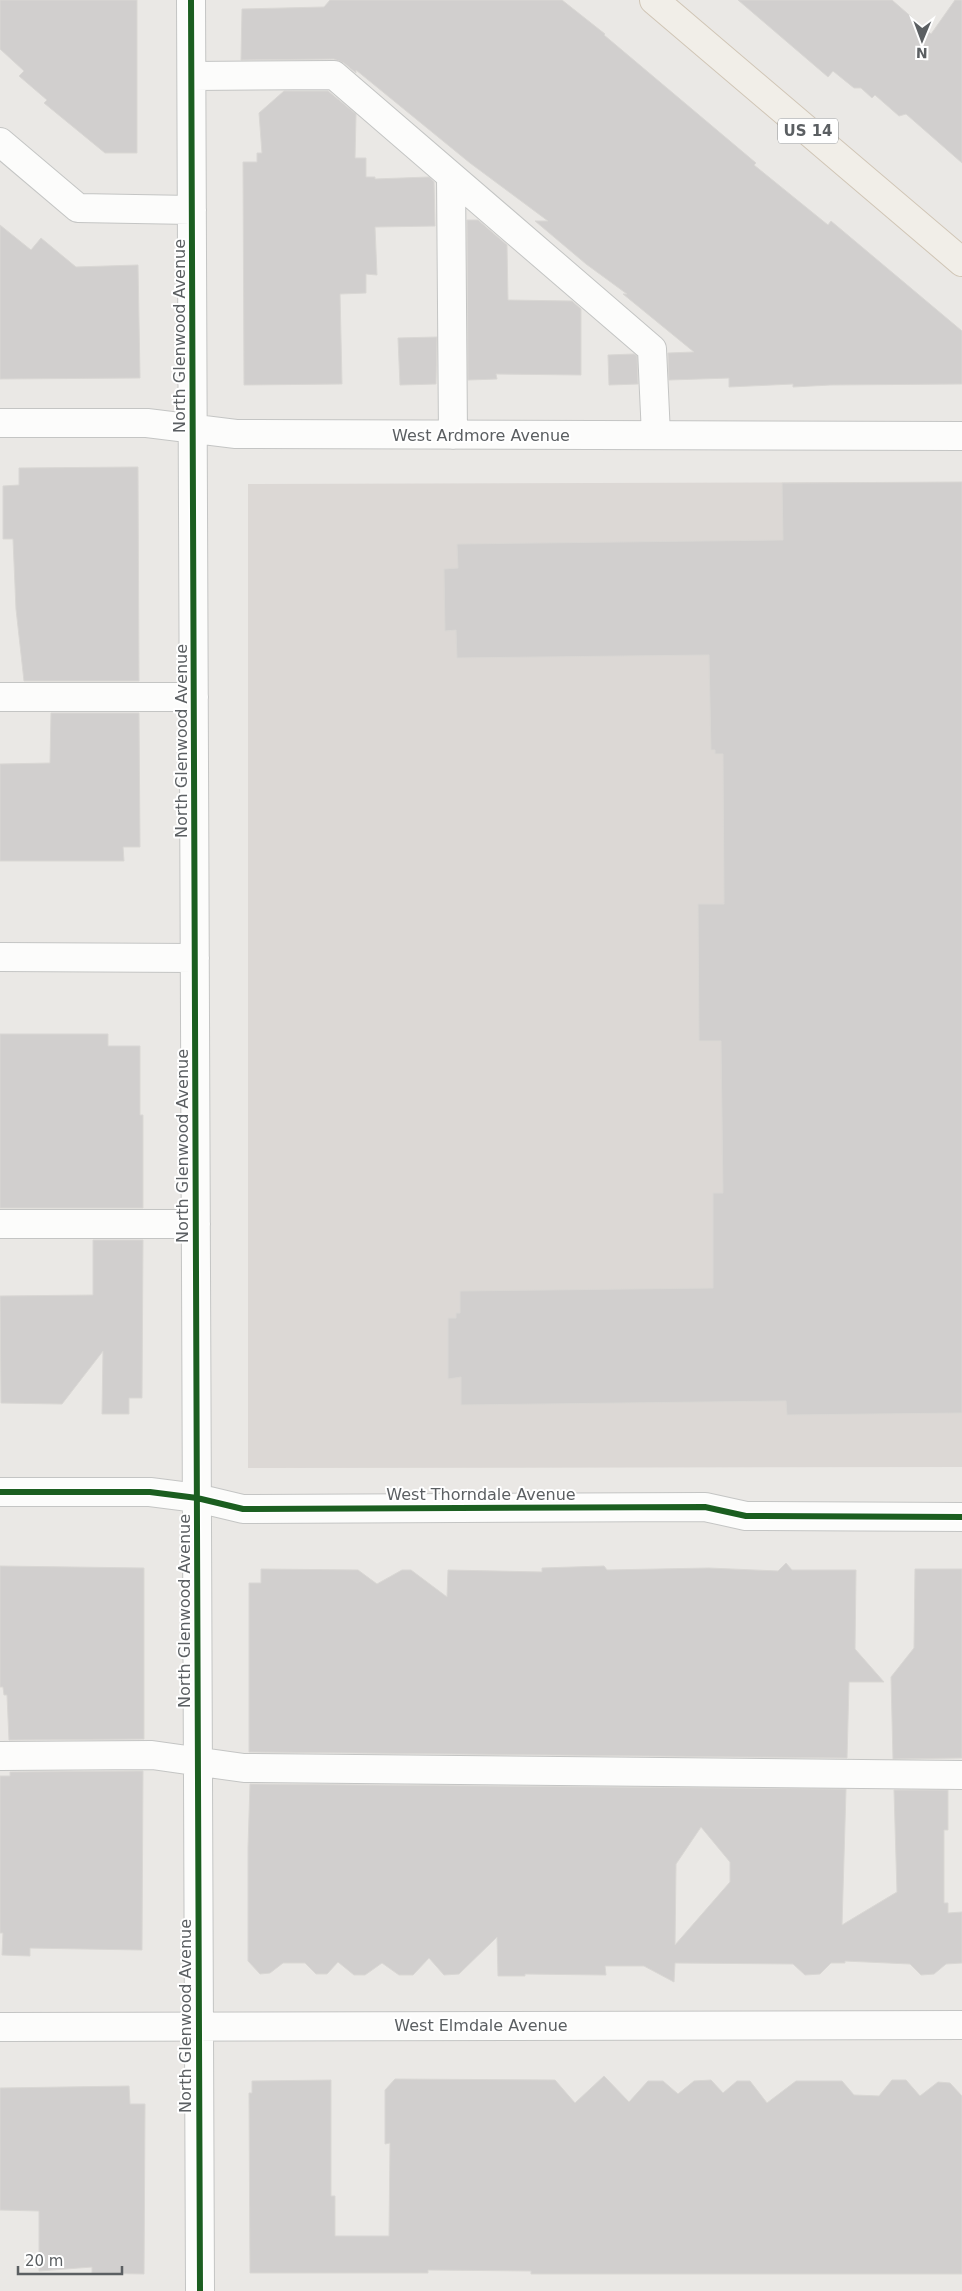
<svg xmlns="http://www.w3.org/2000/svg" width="962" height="2291" viewBox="0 0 962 2291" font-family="'DejaVu Sans',sans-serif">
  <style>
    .education { fill: #dcd8d5 }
    .building { fill: #d1cfce; stroke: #d9d7d4; fill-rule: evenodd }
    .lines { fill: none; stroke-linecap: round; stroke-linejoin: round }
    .minor-casing { stroke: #c4c5c4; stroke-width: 30 }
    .major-casing { stroke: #d0c5b5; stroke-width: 30 }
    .minor { stroke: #fcfcfb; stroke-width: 28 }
    .major { stroke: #f1eee8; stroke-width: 28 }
    .cycleway-casing { stroke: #fff; stroke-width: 9 }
    .cycleway { stroke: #1b5e20; stroke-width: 6 }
    .labels { text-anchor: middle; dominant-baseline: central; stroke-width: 4; stroke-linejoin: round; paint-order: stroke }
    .shield { fill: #fff; stroke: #8c8f91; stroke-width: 1 }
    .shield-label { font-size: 15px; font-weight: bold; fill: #5b5f62 }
    .street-label { font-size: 16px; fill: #5b5f62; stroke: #fff }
  </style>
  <rect width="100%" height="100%" fill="#eae8e5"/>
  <!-- education -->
  <path class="education" d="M 962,482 L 962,1467 L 248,1468 L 248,484 Z"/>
  <!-- building -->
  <path class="building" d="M 0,0 L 137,0 L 137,153 L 105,153 L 44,103 L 47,100 L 19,76 L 24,71 L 0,49 Z
    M 330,0 L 562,0 L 605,34 L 604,35 L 756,163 L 754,165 L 828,225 L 831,221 L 962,331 L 962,384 L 830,385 L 793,387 L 793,384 L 729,387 L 729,378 L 669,380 L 668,353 L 694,352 L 623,294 L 627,294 L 586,264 L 535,221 L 548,221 L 470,163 L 356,70 L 356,73 L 344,63 L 334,59 L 241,60 L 242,9 L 324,7 Z
    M 738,0 L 892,0 L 931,34 L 955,0 L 962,0 L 962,163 L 906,114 L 899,116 L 875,95 L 872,98 L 861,88 L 854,88 L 833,71 L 828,77 Z
    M 284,91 L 328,91 L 356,114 L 355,158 L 366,158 L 366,177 L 375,177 L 375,179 L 429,177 L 434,182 L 435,226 L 375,227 L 377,275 L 366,274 L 366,293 L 340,294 L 342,384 L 244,385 L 243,162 L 257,162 L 257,153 L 262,153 L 259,113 Z
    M 467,220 L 478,220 L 507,245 L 508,300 L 572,301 L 581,309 L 581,375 L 496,374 L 497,379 L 468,380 Z
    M 0,225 L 31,250 L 41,238 L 76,267 L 138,265 L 140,378 L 0,379 Z
    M 437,337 L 436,384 L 400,385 L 398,338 Z
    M 634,354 L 637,356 L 638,384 L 609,385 L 608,355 Z
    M 138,467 L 139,681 L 24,681 L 16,609 L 13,539 L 3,539 L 3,486 L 19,485 L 19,468 Z
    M 962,482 L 962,1413 L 787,1415 L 786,1401 L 461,1405 L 461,1377 L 448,1379 L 448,1318 L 456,1318 L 456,1313 L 460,1313 L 460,1291 L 713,1288 L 713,1193 L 723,1193 L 721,1041 L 699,1041 L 698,904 L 724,904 L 723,754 L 715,754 L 715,750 L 711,750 L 709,655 L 457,658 L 456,630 L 445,631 L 444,569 L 458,568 L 457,544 L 783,540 L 782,483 Z
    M 51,713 L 139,713 L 140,847 L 123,847 L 124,861 L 0,861 L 0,764 L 50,763 Z
    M 0,1034 L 108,1034 L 108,1046 L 140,1046 L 140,1115 L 143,1115 L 143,1208 L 0,1208 Z
    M 93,1240 L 143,1240 L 142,1398 L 129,1398 L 129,1414 L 102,1414 L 103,1351 L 62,1404 L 1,1403 L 0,1296 L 93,1295 Z
    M 786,1563 L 792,1570 L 856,1570 L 855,1649 L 884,1682 L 849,1682 L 847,1758 L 249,1752 L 249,1583 L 261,1583 L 261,1569 L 358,1570 L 377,1584 L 402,1570 L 411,1570 L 447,1597 L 448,1570 L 542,1572 L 542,1568 L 604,1566 L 607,1570 L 709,1568 L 778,1571 Z
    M 0,1566 L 144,1568 L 144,1739 L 9,1740 L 7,1695 L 4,1695 L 3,1687 L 0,1687 Z
    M 915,1569 L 962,1569 L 962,1758 L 893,1759 L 891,1677 L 914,1648 Z
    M 143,1771 L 142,1950 L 30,1948 L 30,1956 L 2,1955 L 3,1933 L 0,1933 L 0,1776 L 10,1776 L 10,1772 Z
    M 250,1784 L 846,1789 L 842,1925 L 897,1892 L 894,1790 L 948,1790 L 948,1830 L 944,1830 L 944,1903 L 948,1903 L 948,1913 L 962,1912 L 962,1963 L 946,1964 L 934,1974 L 921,1975 L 910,1964 L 845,1961 L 845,1963 L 831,1963 L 820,1974 L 805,1975 L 793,1964 L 675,1963 L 674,1982 L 644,1966 L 605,1966 L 606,1975 L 525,1974 L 525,1976 L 498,1976 L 497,1937 L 459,1974 L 444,1975 L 429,1958 L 413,1975 L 399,1975 L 382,1963 L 365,1975 L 354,1975 L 338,1962 L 327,1974 L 316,1974 L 305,1963 L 283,1963 L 270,1973 L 260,1974 L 248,1961 L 248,1848 ZM 701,1827 L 730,1862 L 730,1882 L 675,1945 L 676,1864 Z
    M 604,2076 L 629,2102 L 648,2081 L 663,2081 L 678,2094 L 694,2081 L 711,2080 L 723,2093 L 737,2081 L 750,2081 L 767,2103 L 796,2081 L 842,2081 L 854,2095 L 879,2096 L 892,2080 L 906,2080 L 920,2096 L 938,2082 L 950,2083 L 962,2096 L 962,2274 L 531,2274 L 531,2271 L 428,2270 L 428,2273 L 250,2273 L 249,2093 L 252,2093 L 252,2081 L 331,2080 L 331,2196 L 335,2196 L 335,2236 L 389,2236 L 390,2143 L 385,2144 L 385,2090 L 395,2079 L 555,2080 L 575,2103 Z
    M 129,2086 L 130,2104 L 145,2104 L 144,2274 L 92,2273 L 92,2267 L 39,2271 L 39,2211 L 0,2210 L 0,2088 Z"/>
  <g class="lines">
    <!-- minor casing -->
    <g class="minor-casing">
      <path id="minor" d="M 191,0 L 200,2291
        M 192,76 L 334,75 L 652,349 L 656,435
        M 0,142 L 78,208 L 192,210
        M 451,176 L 453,435
        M 0,423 L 147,423 L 236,434 L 962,436
        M 0,697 L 194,697
        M 0,957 L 195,958
        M 0,1224 L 196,1224
        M 0,1492 L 150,1492 L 197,1498 L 243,1509 L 705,1507 L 746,1516 L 962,1517
        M 0,1756 L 152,1755 L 244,1768 L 962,1775
        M 0,2027 L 962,2025"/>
    </g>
    <!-- major casing -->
    <g class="major-casing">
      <path id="major" d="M 654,0 L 962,262"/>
    </g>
    <!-- minor -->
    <use href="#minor" class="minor"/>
    <!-- major -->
    <use href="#major" class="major"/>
    <!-- cycleway casing -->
    <g class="cycleway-casing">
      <path id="cycleway" d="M 191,0 L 200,2291
        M 0,1492 L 150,1492 L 197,1498 L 243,1509 L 705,1507 L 746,1516 L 962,1517"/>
    </g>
    <!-- cycleway -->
    <use href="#cycleway" class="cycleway"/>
  </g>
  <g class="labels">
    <!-- shield labels -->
    <rect class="shield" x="778" y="118.5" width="60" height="25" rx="4"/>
    <g class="shield-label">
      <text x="808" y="131">US 14</text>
    </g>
    <!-- street labels -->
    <g class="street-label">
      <text transform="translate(179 336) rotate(-90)">North Glenwood Avenue</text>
      <text x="481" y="435">West Ardmore Avenue</text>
      <text transform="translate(181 741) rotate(-90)">North Glenwood Avenue</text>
      <text transform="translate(182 1146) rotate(-90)">North Glenwood Avenue</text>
      <text x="481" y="1494">West Thorndale Avenue</text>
      <text transform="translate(184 1611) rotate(-90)">North Glenwood Avenue</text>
      <text transform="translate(185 2016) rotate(-90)">North Glenwood Avenue</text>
      <text x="481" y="2025">West Elmdale Avenue</text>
    </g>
  </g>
  <!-- north arrow -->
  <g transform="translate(922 40) rotate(181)" stroke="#ffffff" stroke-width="4" paint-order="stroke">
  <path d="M0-4L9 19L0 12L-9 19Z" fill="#5b5f62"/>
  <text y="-8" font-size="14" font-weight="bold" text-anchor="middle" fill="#5b5f62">N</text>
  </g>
  <!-- scale -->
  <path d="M18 2266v8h104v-8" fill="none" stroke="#5b5f62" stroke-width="2.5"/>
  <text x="25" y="2266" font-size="15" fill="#5b5f62" stroke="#ffffff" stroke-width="4" paint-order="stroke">20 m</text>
</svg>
